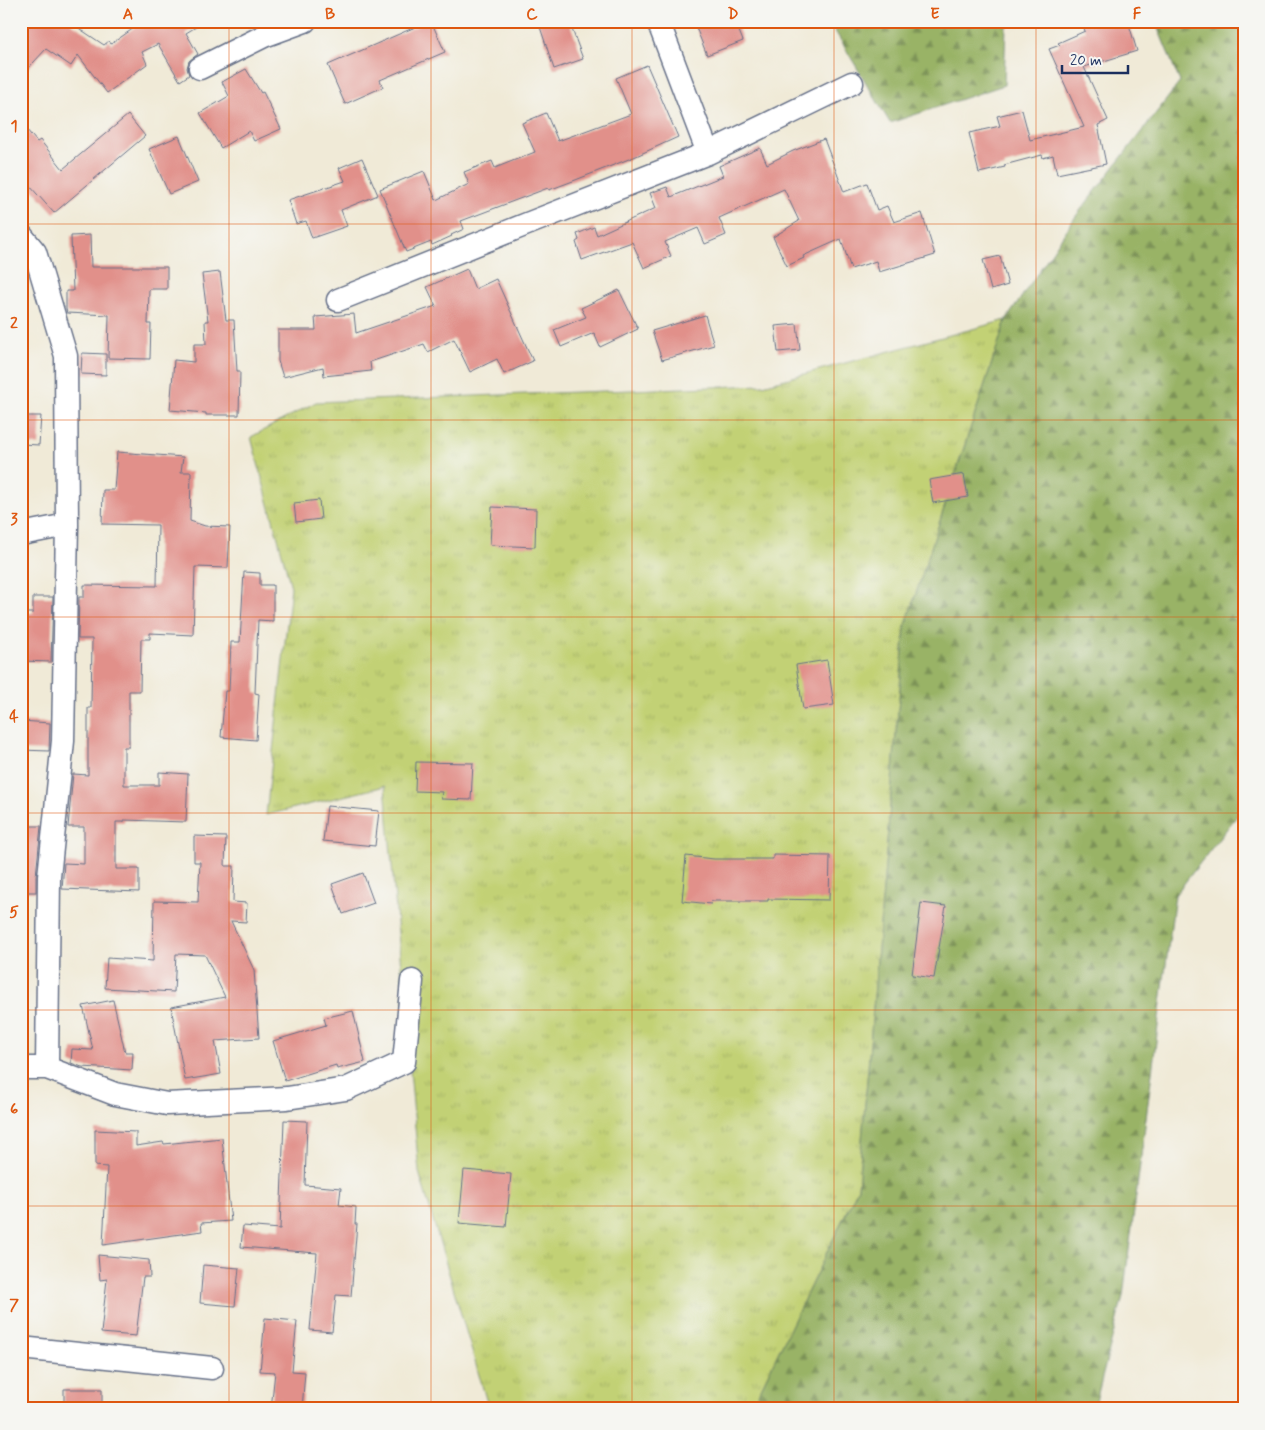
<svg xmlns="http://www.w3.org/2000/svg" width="1265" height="1430" viewBox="0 0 1265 1430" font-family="Mynerve,sans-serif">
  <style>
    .grass { fill: url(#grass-tufts); stroke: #6e8069 }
    .forest { fill: url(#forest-firs); stroke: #5a7162 }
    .building { fill: #e1908a }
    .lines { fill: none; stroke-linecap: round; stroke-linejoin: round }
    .street-casing { stroke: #667088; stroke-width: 25 }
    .street { stroke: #fff; stroke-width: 22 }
    .grid { fill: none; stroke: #de5710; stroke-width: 1; stroke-opacity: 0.55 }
    .neatline { fill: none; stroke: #de5710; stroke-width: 2 }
    .grid-label { font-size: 16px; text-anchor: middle; font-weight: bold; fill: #de5710 }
  </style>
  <defs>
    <pattern id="grass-tufts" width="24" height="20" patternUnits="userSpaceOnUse" patternTransform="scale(1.25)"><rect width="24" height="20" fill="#c2d174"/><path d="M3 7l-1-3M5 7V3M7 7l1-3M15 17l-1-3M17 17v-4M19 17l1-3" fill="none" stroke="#a6b467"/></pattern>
    <pattern id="forest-firs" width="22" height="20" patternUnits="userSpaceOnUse" patternTransform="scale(1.25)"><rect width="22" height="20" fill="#99b366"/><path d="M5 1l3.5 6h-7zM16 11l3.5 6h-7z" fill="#7c9257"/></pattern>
  </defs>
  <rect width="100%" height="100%" fill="#f6f6f2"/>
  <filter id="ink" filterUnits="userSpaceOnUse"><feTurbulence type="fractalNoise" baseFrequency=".02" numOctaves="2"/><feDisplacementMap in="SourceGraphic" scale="10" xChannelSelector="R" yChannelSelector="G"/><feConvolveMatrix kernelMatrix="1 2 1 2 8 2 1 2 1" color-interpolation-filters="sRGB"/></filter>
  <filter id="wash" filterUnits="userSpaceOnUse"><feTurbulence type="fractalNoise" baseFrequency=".0096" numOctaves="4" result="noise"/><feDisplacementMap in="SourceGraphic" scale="20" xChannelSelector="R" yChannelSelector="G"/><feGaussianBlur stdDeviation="1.12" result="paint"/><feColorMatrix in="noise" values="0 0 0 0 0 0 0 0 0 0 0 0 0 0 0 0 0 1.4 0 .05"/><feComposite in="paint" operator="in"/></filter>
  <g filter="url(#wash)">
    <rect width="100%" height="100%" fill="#f0ead7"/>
    <!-- grass -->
    <path class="grass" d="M 1006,320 L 905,627 L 858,1188 L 751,1409 L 489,1409 L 419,1172 L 385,786 L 266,815 L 291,587 L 251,437 L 316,402 L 763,385 Z"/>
    <!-- forest -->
    <path class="forest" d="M 829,21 L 1019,21 L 1006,26 L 1004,85 L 890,123 Z
      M 1155,21 L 1244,21 L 1244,807 L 1175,895 L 1123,1296 L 1094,1409 L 751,1409 L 858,1188 L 905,627 L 1006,320 L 1076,216 L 1180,82 Z"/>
    <g id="blocks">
      <!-- building -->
      <path class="building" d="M 21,21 L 68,21 L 104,45 L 109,41 L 111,44 L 144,21 L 206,21 L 186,33 L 198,54 L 189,61 L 187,68 L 189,75 L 180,81 L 158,44 L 142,52 L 147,64 L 107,93 L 78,55 L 71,66 L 46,49 L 21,76 Z
        M 429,21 L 431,21 L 445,52 L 380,80 L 383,87 L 345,104 L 328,65 Z
        M 538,21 L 569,21 L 583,59 L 554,69 Z
        M 706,21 L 735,21 L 743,41 L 707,55 L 695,25 Z
        M 1082,21 L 1128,21 L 1137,51 L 1084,67 L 1108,120 L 1098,125 L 1106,164 L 1057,174 L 1053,155 L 1043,158 L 1042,155 L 1004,165 L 1005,167 L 979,173 L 969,133 L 1000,126 L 997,116 L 1022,110 L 1030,140 L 1084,127 L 1049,49 L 1060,45 L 1058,43 L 1085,31 Z
        M 647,65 L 678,137 L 634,157 L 573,181 L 549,190 L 548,188 L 461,221 L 464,229 L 451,235 L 452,236 L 432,245 L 431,242 L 406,252 L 380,189 L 424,171 L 436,200 L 469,184 L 464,172 L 492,161 L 495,168 L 535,152 L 522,123 L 546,113 L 558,141 L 631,114 L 616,78 Z
        M 246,69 L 261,93 L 263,92 L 281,129 L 254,141 L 249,131 L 221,148 L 200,113 L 229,96 L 222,82 Z
        M 128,115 L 145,136 L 54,213 L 21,176 L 21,123 L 37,142 L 40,140 L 63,169 Z
        M 179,136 L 198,182 L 169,194 L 149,149 Z
        M 824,139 L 844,192 L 867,183 L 877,210 L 887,206 L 894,222 L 922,213 L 935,255 L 879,272 L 876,261 L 851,269 L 841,239 L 803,256 L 804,258 L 787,266 L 773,237 L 799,221 L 784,189 L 719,218 L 726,235 L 705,244 L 698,228 L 665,242 L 671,256 L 644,268 L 632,242 L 582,260 L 576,242 L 579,240 L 577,234 L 594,227 L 597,235 L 656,208 L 650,193 L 667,187 L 671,197 L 723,176 L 719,166 L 760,148 L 767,164 L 793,151 Z
        M 362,158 L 378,195 L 341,210 L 347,226 L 312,238 L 306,221 L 296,224 L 288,200 L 345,181 L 339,168 Z
        M 90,235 L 91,267 L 167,267 L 167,289 L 149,289 L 148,324 L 151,324 L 150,359 L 108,358 L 109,315 L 67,313 L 66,309 L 66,291 L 73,291 L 71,236 Z
        M 1000,256 L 1008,285 L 991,290 L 983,260 Z
        M 467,269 L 475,289 L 496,279 L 533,361 L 504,374 L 497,359 L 470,372 L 454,339 L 428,352 L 424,344 L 370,362 L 371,371 L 324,376 L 323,367 L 283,377 L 278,361 L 278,330 L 316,330 L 315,317 L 354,314 L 356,333 L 436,306 L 427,287 Z
        M 220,272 L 226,320 L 234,320 L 237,371 L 240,371 L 239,415 L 206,415 L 206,413 L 170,410 L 174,360 L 194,362 L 194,344 L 206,344 L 205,321 L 208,321 L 202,274 Z
        M 619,290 L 638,329 L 600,347 L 594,333 L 561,347 L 554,330 L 586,317 L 581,308 Z
        M 705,315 L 714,345 L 662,360 L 652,331 Z
        M 797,324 L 800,350 L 778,352 L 775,326 Z
        M 82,353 L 106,354 L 106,375 L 81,374 Z
        M 21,416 L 41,416 L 39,445 L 21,444 Z
        M 117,452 L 183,457 L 181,472 L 191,472 L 190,521 L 205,526 L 230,527 L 228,568 L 195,567 L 193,635 L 150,633 L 150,639 L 141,639 L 140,691 L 129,691 L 129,747 L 124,747 L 124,785 L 159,785 L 159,772 L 188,774 L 186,822 L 124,820 L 124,822 L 116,822 L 116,869 L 139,869 L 139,892 L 62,889 L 64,863 L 84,864 L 84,827 L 68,827 L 73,774 L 88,775 L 88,708 L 91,708 L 92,639 L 78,639 L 79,597 L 84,597 L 84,585 L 157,586 L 158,525 L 102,524 L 103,490 L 114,490 Z
        M 964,474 L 968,497 L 933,503 L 929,480 Z
        M 319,500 L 321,519 L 296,522 L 294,503 Z
        M 492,507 L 536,509 L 535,547 L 490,545 Z
        M 244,572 L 260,573 L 260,585 L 273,585 L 273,621 L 258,620 L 255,693 L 259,694 L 256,740 L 221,737 L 225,691 L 229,691 L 231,642 L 240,642 Z
        M 33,597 L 53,597 L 51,662 L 21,661 L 21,613 L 33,613 Z
        M 827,660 L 834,705 L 803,709 L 796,665 Z
        M 21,721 L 50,723 L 49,751 L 21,750 Z
        M 416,762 L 473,763 L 471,800 L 441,799 L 442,792 L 415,791 Z
        M 327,806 L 379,811 L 375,846 L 323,841 Z
        M 21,826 L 41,826 L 36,876 L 36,892 L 21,892 Z
        M 194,836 L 226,837 L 225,866 L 234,866 L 233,902 L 247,903 L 246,922 L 231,921 L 254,970 L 259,1038 L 215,1041 L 221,1074 L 185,1080 L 171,1007 L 225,997 L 205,955 L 176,954 L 174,992 L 105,988 L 107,958 L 153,961 L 154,901 L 198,902 L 200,862 L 194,862 Z
        M 773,855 L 830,856 L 829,900 L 768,899 L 768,901 L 712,901 L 711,904 L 682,901 L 686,856 L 714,859 L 773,859 Z
        M 363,873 L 374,903 L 343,914 L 332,884 Z
        M 921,903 L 946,906 L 934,978 L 912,975 Z
        M 113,1000 L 125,1052 L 133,1052 L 132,1070 L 82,1067 L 71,1063 L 72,1049 L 93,1050 L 83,1006 Z
        M 353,1011 L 365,1062 L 337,1069 L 336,1065 L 285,1081 L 273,1041 L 326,1025 L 324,1018 Z
        M 284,1120 L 307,1121 L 305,1185 L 341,1188 L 339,1205 L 356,1207 L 355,1224 L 357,1224 L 351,1296 L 336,1295 L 332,1332 L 310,1330 L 317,1253 L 241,1247 L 243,1226 L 280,1229 Z
        M 95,1130 L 136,1132 L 136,1146 L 163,1142 L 164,1144 L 222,1138 L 231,1221 L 201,1223 L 202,1231 L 103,1245 L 107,1167 L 95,1166 Z
        M 464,1170 L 511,1174 L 506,1227 L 459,1223 Z
        M 98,1255 L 149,1260 L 150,1277 L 143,1277 L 136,1336 L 101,1333 L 107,1279 L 100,1280 Z
        M 203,1265 L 239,1268 L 235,1306 L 200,1303 Z
        M 265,1318 L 297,1321 L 292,1371 L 305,1372 L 302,1409 L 271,1409 L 275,1372 L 260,1371 Z
        M 64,1389 L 102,1389 L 102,1409 L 64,1409 Z"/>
    </g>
  </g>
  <g filter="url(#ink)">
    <use href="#blocks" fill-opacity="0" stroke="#667088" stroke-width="1"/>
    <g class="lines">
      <!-- street casing -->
      <g class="street-casing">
        <path id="street" d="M 658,21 L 708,153
          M 200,68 L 264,36 L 305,21
          M 21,235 L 35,252 L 66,356 L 67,525 L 63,741 L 49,877 L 47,1068 L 21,1068
          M 338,300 L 527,224 L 708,153 L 852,83
          M 21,534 L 67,525
          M 47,1068 L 115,1094 L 167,1104 L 287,1098 L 346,1089 L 404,1062 L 412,981
          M 21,1348 L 212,1368"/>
      </g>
      <!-- street -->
      <use href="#street" class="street"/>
    </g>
  </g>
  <!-- grid -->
  <path class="grid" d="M 229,21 L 229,1409M 431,21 L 431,1409M 632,21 L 632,1409M 834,21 L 834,1409M 1036,21 L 1036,1409M 21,224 L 1244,224M 21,420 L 1244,420M 21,617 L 1244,617M 21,813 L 1244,813M 21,1010 L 1244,1010M 21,1206 L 1244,1206"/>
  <!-- margin -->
  <rect width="1265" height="1430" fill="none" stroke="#f6f6f2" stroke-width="55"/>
  <!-- scale -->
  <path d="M1062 65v8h66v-8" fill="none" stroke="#1b2f5e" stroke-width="2.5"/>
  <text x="1070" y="65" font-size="15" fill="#1b2f5e" stroke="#f6f6f2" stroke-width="4" paint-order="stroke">20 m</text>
  <rect x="28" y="28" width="1210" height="1374" class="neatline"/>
  <g class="grid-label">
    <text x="128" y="19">A</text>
    <text x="330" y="19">B</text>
    <text x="532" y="19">C</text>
    <text x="733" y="19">D</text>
    <text x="935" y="19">E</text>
    <text x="1137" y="19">F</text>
    <text x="14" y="131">1</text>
    <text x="14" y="328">2</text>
    <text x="14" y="524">3</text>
    <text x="14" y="721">4</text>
    <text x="14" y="917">5</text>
    <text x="14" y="1114">6</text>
    <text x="14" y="1310">7</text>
  </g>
</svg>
